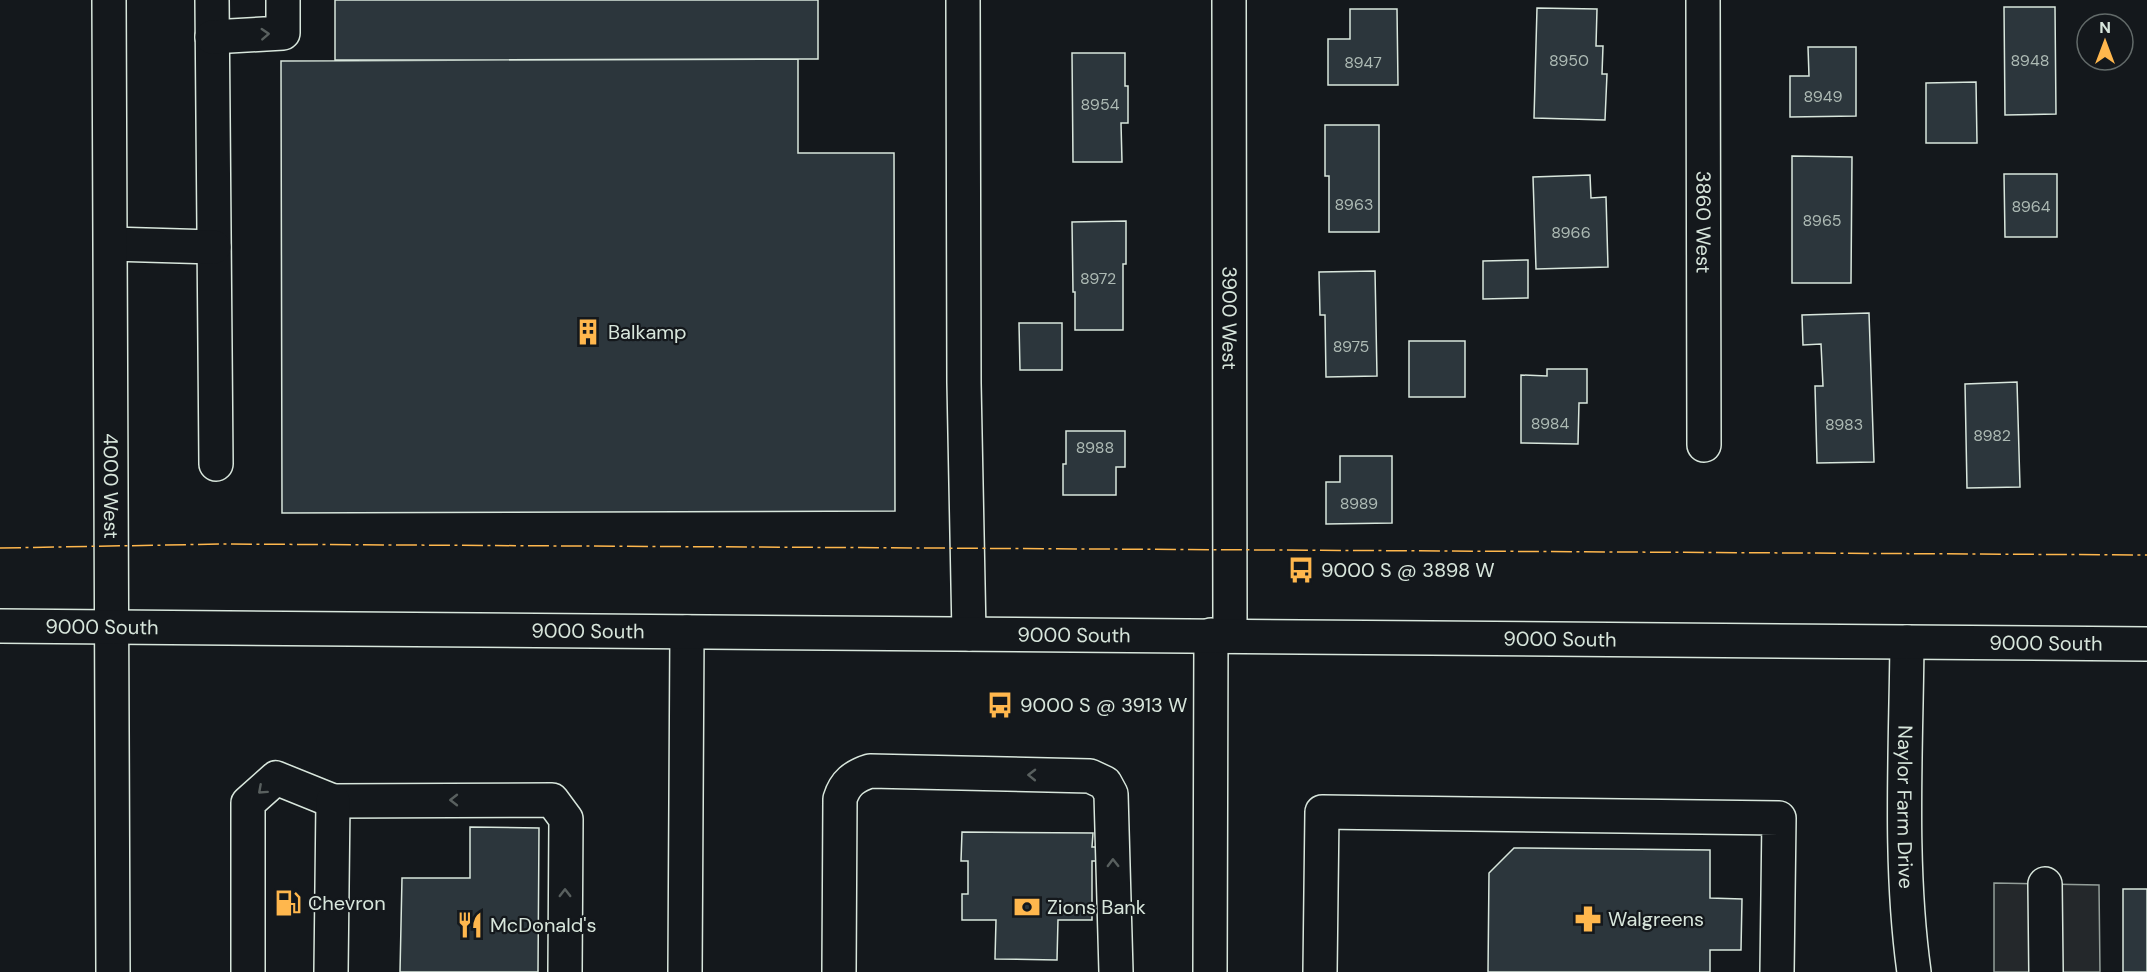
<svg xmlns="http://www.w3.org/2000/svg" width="2147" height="972" viewBox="0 0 2147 972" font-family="'DM Sans',sans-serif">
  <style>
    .parking { fill: #24282b; stroke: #939e99; stroke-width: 1.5 }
    .building { fill: #2c363c; stroke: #d8e6dc; stroke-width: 1.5 }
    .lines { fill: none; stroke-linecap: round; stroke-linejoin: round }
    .minor-casing { stroke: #d8e6dc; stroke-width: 36 }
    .major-casing { stroke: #d8e6dc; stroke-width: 36 }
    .minor { stroke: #14181c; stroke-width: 33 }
    .major { stroke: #14181c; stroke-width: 33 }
    .power { stroke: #ffb74d; stroke-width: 1.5; stroke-dasharray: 21 4.5 3 4.5; stroke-linecap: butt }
    .oneway { stroke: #59605f }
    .labels { text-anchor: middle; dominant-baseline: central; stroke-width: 4.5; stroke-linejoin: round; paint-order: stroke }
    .number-label { font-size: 16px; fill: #adbab4 }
    .street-label { font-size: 20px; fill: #d8e6dc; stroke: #14181c }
    .poi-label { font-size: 20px; fill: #d8e6dc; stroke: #14181c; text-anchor: start }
  </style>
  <rect width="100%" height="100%" fill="#14181c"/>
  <!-- parking -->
  <path class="parking" d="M 1994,883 L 2099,885 L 2100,972 L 1994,972 Z"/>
  <!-- building -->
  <path class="building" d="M 335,0 L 818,0 L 818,59 L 335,60 Z
    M 2004,7 L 2055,7 L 2056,114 L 2005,115 Z
    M 1537,8 L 1597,9 L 1596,46 L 1603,46 L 1602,74 L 1607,74 L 1605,120 L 1534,118 Z
    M 1350,9 L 1397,9 L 1398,85 L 1328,85 L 1328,39 L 1350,39 Z
    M 1808,47 L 1856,47 L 1856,116 L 1790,117 L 1790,76 L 1809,76 Z
    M 1072,53 L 1125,53 L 1125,86 L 1128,86 L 1128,123 L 1121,123 L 1122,162 L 1073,162 Z
    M 798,59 L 798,153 L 894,153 L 895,511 L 282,513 L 281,61 Z
    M 1976,82 L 1977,143 L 1926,143 L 1926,83 Z
    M 1325,125 L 1379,125 L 1379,232 L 1329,232 L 1329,176 L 1325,176 Z
    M 1792,156 L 1852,157 L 1851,283 L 1792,283 Z
    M 2004,174 L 2057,174 L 2057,237 L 2005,237 Z
    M 1590,175 L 1591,198 L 1606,197 L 1608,267 L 1536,269 L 1533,177 Z
    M 1126,221 L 1126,264 L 1123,264 L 1123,330 L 1075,330 L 1075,292 L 1073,292 L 1072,222 Z
    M 1528,260 L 1528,298 L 1483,299 L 1483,261 Z
    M 1375,271 L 1377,376 L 1326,377 L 1325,315 L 1320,315 L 1319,272 Z
    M 1869,313 L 1874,462 L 1817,463 L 1815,386 L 1823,386 L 1821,344 L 1803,345 L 1802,315 Z
    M 1019,323 L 1062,323 L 1062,370 L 1020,370 Z
    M 1409,341 L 1465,341 L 1465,397 L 1409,397 Z
    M 1547,369 L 1587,369 L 1587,403 L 1579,403 L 1578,444 L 1521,443 L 1521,375 L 1547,376 Z
    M 2017,382 L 2020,487 L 1967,488 L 1965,384 Z
    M 1066,431 L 1125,431 L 1125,467 L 1116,467 L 1116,495 L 1063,495 L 1063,464 L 1066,464 Z
    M 1340,456 L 1392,456 L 1392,523 L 1326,524 L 1326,482 L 1340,482 Z
    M 470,827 L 539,828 L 538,972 L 400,972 L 402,878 L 470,878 Z
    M 962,832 L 1093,833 L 1092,847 L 1099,847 L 1098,861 L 1092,861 L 1092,920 L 1058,920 L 1057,960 L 995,959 L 996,920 L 962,920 L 962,894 L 968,894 L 968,861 L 961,861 Z
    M 1514,848 L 1710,850 L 1710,898 L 1742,899 L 1741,950 L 1710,950 L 1710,972 L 1488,972 L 1489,873 Z
    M 2123,889 L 2147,889 L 2147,972 L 2123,972 Z"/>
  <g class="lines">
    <!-- minor casing -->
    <g class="minor-casing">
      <g id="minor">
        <path d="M 212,0 L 216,464"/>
        <path d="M 963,0 L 964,383 L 969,634"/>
        <path id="s1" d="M 1229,0 L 1230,636"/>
        <path id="s2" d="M 1703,0 L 1704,445"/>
        <path d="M 212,37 L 283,33 L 283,0"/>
        <path d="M 111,244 L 214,247"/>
        <path id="s3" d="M 1907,642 C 1906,752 1899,863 1914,972"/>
        <path d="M 2045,884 L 2046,972"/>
        <path d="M 248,972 L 248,803 L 276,778 L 333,801 L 552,800 L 566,819 L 565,972"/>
        <path d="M 331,972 L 333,801"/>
        <path d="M 685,972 L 687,632"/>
        <path d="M 839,972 L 840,799 C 845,783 854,776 870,771 L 1090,776 L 1105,783 L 1111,794 L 1116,972"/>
        <path d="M 1210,972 L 1211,635"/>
        <path d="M 1320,972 L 1322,812 L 1779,818 L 1777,972"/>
      </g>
    </g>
    <!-- major casing -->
    <g class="major-casing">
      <g id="major">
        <path id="s4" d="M 109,0 L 113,972"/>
        <path id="s5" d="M 0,626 L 2147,644"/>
      </g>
    </g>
    <!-- minor -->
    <use href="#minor" class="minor"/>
    <!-- major -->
    <use href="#major" class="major"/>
    <!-- power -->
    <path class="power" d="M 0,548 L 225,544 L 2147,555"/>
  </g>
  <!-- one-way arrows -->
  <defs><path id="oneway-chevron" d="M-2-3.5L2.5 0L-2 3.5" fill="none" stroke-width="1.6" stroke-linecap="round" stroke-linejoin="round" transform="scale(1.5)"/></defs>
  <g class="oneway">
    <use href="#oneway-chevron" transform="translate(265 34) rotate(-3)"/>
    <use href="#oneway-chevron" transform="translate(1032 775) rotate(-179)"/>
    <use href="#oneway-chevron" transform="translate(262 790) rotate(138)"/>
    <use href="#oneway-chevron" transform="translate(454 800) rotate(180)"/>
    <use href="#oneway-chevron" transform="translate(1113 863) rotate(-91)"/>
    <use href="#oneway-chevron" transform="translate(565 893) rotate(-90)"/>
  </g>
  <!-- icons -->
  <defs>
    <g id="building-bare" transform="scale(2.07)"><path d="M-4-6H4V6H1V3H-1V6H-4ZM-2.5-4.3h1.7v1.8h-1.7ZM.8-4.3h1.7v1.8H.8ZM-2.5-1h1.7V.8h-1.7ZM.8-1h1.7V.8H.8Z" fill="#ffb74d" stroke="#14181c" stroke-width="2.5" paint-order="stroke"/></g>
    <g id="bus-bare" transform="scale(2.07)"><path d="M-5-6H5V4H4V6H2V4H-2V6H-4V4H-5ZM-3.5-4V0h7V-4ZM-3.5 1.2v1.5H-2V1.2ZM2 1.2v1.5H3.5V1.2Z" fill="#ffb74d" stroke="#14181c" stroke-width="2.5" paint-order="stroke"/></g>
    <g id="fuel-bare" transform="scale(2.07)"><path d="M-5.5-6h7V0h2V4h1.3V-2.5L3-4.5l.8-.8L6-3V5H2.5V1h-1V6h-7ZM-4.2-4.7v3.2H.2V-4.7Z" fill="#ffb74d" stroke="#14181c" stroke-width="2.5" paint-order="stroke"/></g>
    <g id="bank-bare" transform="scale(2.07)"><path d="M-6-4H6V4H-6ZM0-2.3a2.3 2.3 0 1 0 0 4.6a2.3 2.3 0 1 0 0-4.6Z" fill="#ffb74d" stroke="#14181c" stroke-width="2.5" paint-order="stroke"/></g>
    <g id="pharmacy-bare" transform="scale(2.07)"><path d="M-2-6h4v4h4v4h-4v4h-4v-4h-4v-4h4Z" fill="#ffb74d" stroke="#14181c" stroke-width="2.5" paint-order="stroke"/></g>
    <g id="restaurant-bare" transform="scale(2.07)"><path d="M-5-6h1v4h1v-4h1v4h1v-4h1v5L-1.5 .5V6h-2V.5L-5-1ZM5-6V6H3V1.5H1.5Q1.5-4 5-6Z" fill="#ffb74d" stroke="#14181c" stroke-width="2.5" paint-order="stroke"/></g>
  </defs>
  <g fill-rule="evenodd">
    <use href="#building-bare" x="588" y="332"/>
    <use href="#bus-bare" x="1301" y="570"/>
    <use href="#bus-bare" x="1000" y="705"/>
    <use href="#fuel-bare" x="288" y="903"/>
    <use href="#bank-bare" x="1027" y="907"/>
    <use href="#pharmacy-bare" x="1588" y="919"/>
    <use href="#restaurant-bare" x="470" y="925"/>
  </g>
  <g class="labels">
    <!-- number labels -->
    <g class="number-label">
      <text x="1569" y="60">8950</text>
      <text x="2030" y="60">8948</text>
      <text x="1363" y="62">8947</text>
      <text x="1823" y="96">8949</text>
      <text x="1100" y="104">8954</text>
      <text x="1354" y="204">8963</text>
      <text x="2031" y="206">8964</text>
      <text x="1822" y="220">8965</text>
      <text x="1571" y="232">8966</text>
      <text x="1098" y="278">8972</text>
      <text x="1351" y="346">8975</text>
      <text x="1550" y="423">8984</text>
      <text x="1844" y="424">8983</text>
      <text x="1992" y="435">8982</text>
      <text x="1095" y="447">8988</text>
      <text x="1359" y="503">8989</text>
    </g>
    <!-- street labels -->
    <g class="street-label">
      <text stroke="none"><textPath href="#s2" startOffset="222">3860 West</textPath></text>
      <text stroke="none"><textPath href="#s1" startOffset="318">3900 West</textPath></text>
      <text stroke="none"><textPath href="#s4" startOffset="486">4000 West</textPath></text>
      <text stroke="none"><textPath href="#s5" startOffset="102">9000 South</textPath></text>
      <text stroke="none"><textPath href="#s5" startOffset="588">9000 South</textPath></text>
      <text stroke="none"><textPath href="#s5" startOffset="1074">9000 South</textPath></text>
      <text stroke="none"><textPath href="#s5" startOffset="1560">9000 South</textPath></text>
      <text stroke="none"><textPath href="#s5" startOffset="2046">9000 South</textPath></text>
      <text stroke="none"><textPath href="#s3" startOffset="165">Naylor Farm Drive</textPath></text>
    </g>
    <!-- poi labels -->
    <g class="poi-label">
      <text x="608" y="332">Balkamp</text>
      <text x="1321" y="570">9000 S @ 3898 W</text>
      <text x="1020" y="705">9000 S @ 3913 W</text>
      <text x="308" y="903">Chevron</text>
      <text x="1047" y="907">Zions Bank</text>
      <text x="1608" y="919">Walgreens</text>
      <text x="490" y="925">McDonald's</text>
    </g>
  </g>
  <!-- north arrow -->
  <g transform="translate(2105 42)"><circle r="28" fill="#14181c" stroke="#626a69" stroke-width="1.5"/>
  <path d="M0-4.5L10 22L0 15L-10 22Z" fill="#ffb74d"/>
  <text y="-9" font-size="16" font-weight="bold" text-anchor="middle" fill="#d8e6dc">N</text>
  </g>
</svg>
